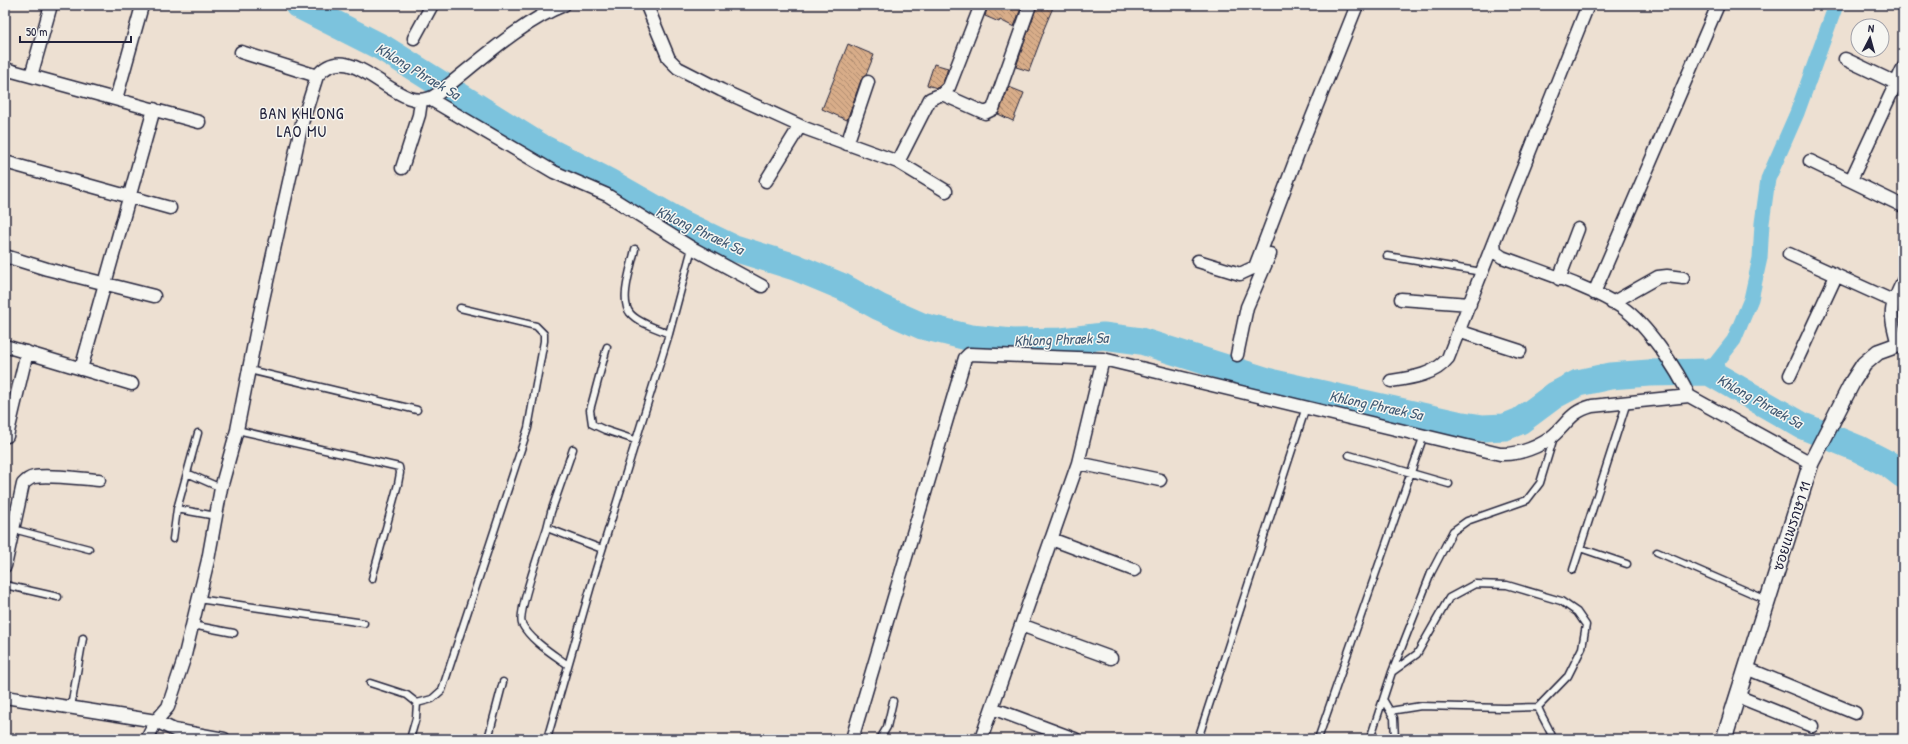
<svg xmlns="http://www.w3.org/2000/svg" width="1908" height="744" viewBox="0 0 1908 744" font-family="'Patrick Hand','Playpen Sans Thai',sans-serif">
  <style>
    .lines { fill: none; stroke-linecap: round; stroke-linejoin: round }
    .canal { stroke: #7cc3dd; stroke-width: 15 }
    .river { stroke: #7cc3dd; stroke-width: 27 }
    .building { fill: url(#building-back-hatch); stroke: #22223b }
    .service-casing { stroke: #22223b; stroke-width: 9 }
    .minor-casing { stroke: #22223b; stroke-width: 15 }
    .tertiary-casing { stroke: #22223b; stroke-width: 18 }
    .service { stroke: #f6f6f2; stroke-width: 6 }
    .minor { stroke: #f6f6f2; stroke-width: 12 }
    .tertiary { stroke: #f6f6f2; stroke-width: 15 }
    .labels { text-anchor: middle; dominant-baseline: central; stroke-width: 3; stroke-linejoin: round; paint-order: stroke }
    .street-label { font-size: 14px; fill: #22223b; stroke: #f6f6f2 }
    .water-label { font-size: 15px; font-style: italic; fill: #425a74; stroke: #f6f6f2 }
    .quarter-label { font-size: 16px; letter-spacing: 1px; fill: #22223b; stroke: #f6f6f2 }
  </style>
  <defs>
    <pattern id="building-back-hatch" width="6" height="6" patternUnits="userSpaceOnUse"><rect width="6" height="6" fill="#d8ad89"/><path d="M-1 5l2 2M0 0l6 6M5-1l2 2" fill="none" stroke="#af8c71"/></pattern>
  </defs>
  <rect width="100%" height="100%" fill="#ede0d2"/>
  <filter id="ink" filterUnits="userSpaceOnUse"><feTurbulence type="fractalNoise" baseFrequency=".025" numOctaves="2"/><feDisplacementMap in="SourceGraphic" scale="8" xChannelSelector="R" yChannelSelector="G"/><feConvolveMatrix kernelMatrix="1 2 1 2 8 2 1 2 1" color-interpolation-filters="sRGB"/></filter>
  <g filter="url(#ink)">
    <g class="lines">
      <!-- canal -->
      <path class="canal" d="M 1709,372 L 1734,340 L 1751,299 L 1760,258 L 1762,223 L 1768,179 L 1797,113 L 1836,5"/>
      <!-- river -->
      <path class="river" d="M 298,5 L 383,48 L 541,147 L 609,182 L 681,223 L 731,247 L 795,267 L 843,287 L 879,307 L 922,326 L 971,338 L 1013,342 L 1062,341 L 1103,336 L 1141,341 L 1274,383 L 1457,424 L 1483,428 L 1505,427 L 1520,421 L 1555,395 L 1578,383 L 1610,376 L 1649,373 L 1709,372 L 1803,426 L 1859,449 L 1890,465 L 1903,475"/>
    </g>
    <!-- building -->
    <path class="building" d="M 988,5 L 1022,5 L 1014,27 L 1000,20 L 999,22 L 985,16 Z
      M 1037,5 L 1054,5 L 1043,31 L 1044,31 L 1029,71 L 1016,67 Z
      M 848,44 L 874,55 L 866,75 L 861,80 L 847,120 L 822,109 Z
      M 934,64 L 948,68 L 943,83 L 937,88 L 927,85 Z
      M 1009,87 L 1024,93 L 1013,121 L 998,114 Z"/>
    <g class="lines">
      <!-- service casing -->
      <g class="service-casing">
        <path id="service" d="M 635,249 C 632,265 619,300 630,313 C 638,323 657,328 669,334
          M 1387,256 L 1482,272
          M 607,347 L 590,410 L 592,424 L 605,430 L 635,440
          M 249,370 L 417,410
          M 237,430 L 399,467 L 400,473 L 398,484 L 372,579
          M 198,433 L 187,473 L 221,488
          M 573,449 L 551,512 L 547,528 L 602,549
          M 1349,455 L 1449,484
          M 177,509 L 187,473
          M 547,528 C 542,544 517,613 522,624 C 531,641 553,654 568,665
          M 13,529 L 89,549
          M 173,539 L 177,509 L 216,516
          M 1580,548 L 1627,564
          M 1657,552 L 1767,600
          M 1573,570 L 1627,402
          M 5,585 L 58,597
          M 198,599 L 364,623
          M 192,625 L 234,633
          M 370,683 L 407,695 L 417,703 L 416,718 L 410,739
          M 1384,701 L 1394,718 L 1395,739
          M 417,703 L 432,699 L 442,690 L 528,428 L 544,341 L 544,334 L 536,326 L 460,308
          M 71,707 L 83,638
          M 1538,707 C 1542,718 1549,727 1553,739
          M 1390,711 L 1421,706 L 1504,708 L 1538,707 L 1568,676 L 1582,648 L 1586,625 L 1577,612 L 1561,601 L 1507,585 L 1475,584 L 1449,598 L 1417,654 L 1392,672
          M 488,739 L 503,682
          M 547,739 L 593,579 L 669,334 L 692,248
          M 880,739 L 887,727 L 893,701
          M 1198,739 L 1306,407
          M 1318,739 L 1424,435
          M 1370,739 L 1392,672 L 1431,573 L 1453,531 L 1467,521 L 1527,500 L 1540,483 L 1554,437"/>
      </g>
      <!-- minor casing -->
      <g class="minor-casing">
        <path id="minor" d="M 1588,5 L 1494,241 L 1495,252 L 1502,257 C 1539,271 1591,287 1623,308 C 1646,324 1678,370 1689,396
          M 647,6 L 669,59 L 678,68 L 721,90 L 807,129 L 898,162 L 930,99 L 942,94 L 949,87 L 981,5
          M 414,38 L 432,5
          M 241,52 L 317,76
          M 1845,59 L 1902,86
          M 5,69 L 199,122
          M 31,76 L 51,5
          M 942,94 L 985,113 L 993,109 L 1030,5
          M 116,99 L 142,6
          M 430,99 L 554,172 L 607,195 L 692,248 L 762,286
          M 847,144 L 868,82
          M 1810,161 L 1903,206
          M 5,162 L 170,208
          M 898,162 L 946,191
          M 402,168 L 419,115 L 421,101
          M 1851,180 L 1903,68
          M 766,181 L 800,126
          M 1789,254 L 1893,301
          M 5,256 L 47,269 L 154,296
          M 1198,261 L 1240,274 L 1255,267 L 1305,135 L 1357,5
          M 1559,279 L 1578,229
          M 1594,293 L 1718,5
          M 1401,299 L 1470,304
          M 1612,303 L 1658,277 L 1667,276 L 1683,278
          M 1458,331 L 1520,351
          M 1898,345 C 1890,313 1888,311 1903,281
          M 5,346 L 132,384
          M 1237,355 L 1247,307 L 1270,254
          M 81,369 L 154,109
          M 1790,375 L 1836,276
          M 1391,381 C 1411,378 1435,375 1448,358 L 1494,241
          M 7,436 L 27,352
          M 1078,463 L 1160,480
          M 1051,539 L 1134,570
          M 5,566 L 23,484 C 27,480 29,478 34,477 C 50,474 81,479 99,480
          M 1021,625 L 1111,658
          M 1746,668 L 1855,713
          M 1737,696 L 1812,726
          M 5,697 L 156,721 L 174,730 L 224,739
          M 992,708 L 1075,739
          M 147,739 L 156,721 L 168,707 L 184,659 L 208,560 L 221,488 L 237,430 L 260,313 L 302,123 L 317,76 C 353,32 398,121 436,95 C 474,66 520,22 564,5
          M 852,739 L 965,358 L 969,354 L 1103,359 L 1500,454 C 1518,455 1541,447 1555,434 C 1570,420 1571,412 1592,406 L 1689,396 L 1811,463
          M 981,739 L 1078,463 L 1103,359"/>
      </g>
      <!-- tertiary casing -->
      <g class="tertiary-casing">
        <path id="tertiary" d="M 1724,739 L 1811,463 L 1853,381 L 1864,364 L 1878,352 L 1903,343"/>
      </g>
      <!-- service -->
      <use href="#service" class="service"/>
      <!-- minor -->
      <use href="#minor" class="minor"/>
      <!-- tertiary -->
      <use href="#tertiary" class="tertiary"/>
    </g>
  </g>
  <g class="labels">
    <!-- street labels -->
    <g class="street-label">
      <text transform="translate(1791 526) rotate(-72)">ซอยแพรกษา 11</text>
    </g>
    <!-- water labels -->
    <g class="water-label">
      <text transform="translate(418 71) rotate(31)">Khlong Phraek Sa</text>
      <text transform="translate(700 230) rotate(25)">Khlong Phraek Sa</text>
      <text transform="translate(1061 339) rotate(-2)">Khlong Phraek Sa</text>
      <text transform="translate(1760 401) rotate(29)">Khlong Phraek Sa</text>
      <text transform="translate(1376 405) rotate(12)">Khlong Phraek Sa</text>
    </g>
    <!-- quarter labels -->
    <g class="quarter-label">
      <text x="302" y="113">BAN KHLONG<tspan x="302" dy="18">LAO MU</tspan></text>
    </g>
  </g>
  <!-- margin -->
  <rect width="1908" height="744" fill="none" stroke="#f6f6f2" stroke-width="20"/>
  <rect x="10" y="10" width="1888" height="724" fill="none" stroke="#22223b" stroke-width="1.5" filter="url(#ink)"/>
  <!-- north arrow -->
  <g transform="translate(1870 38) rotate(6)"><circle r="19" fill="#f6f6f2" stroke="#a1a1a9"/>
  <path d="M0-3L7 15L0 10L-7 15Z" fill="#22223b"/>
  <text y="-6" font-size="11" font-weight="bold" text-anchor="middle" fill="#22223b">N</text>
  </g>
  <!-- scale -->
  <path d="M20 36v6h111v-6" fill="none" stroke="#22223b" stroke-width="2"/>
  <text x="26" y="36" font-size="12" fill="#22223b" stroke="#f6f6f2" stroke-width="3" paint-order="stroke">50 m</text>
</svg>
